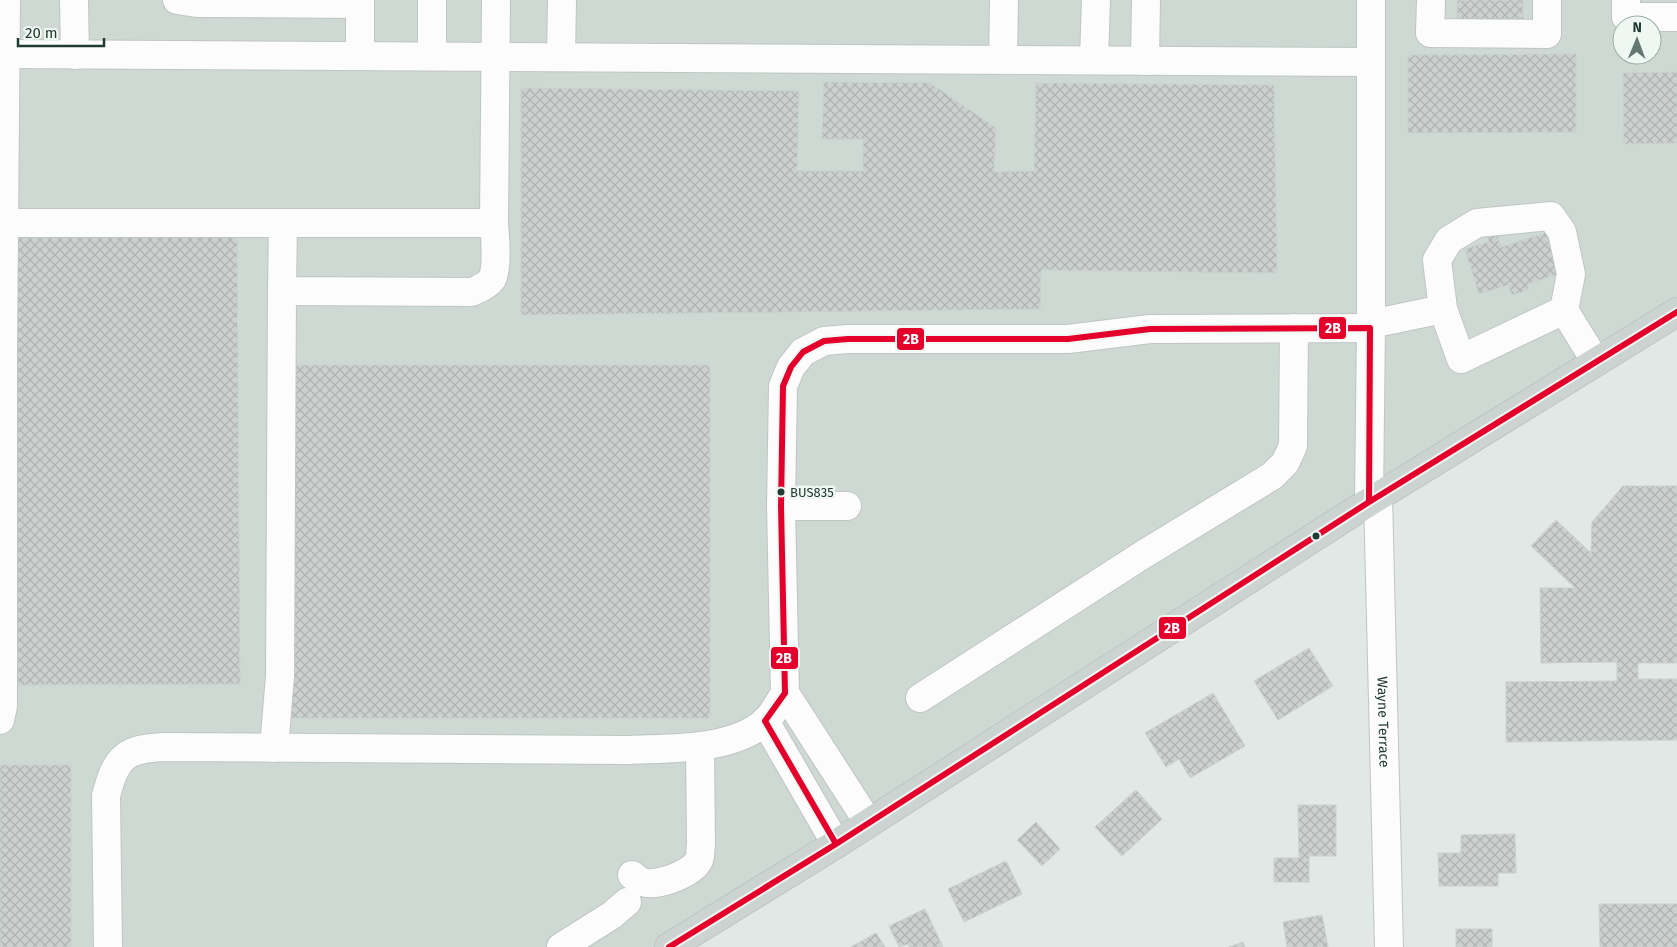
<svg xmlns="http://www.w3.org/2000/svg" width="1677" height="947" viewBox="0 0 1677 947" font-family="'Fira Sans',sans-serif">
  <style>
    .built { fill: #cfd9d4; fill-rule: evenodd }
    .building { fill: url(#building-cross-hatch); stroke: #cad1ce }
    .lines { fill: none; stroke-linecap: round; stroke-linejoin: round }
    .minor-casing { stroke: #bfc5c2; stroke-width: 30 }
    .major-casing { stroke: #bbc5c1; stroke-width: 30 }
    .minor { stroke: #fbfcfb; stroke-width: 28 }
    .major { stroke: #ccd4d1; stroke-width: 28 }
    .bus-1-casing { stroke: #eff7f3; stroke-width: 10 }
    .bus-1 { stroke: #e4002b; stroke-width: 6 }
    .bus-dot { fill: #203b32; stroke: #eff7f3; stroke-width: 2 }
    .labels { text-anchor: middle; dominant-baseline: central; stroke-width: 5; stroke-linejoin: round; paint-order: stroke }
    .bus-label { font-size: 13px; fill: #203b32; stroke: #eff7f3; text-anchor: start }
    .street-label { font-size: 14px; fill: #203b32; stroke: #eff7f3 }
    .line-badge { stroke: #eff7f3; stroke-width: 2 }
    .badge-label { font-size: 14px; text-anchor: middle; font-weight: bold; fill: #fff }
  </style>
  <defs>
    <pattern id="building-cross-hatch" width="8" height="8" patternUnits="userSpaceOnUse" patternTransform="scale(1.25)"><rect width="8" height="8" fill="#ccd1cf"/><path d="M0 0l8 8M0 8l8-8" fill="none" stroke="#afb4b2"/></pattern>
  </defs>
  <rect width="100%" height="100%" fill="#e2e8e5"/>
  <!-- built -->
  <path class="built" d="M 0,0 L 1677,0 L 1677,312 L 669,947 L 0,947 ZM 1622,25 L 1652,25 L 1652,55 L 1622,55 Z"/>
  <!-- building -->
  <path class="building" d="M 1457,0 L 1523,0 L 1523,28 L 1457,28 Z
    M 1576,54 L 1576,132 L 1408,133 L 1408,55 Z
    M 1677,72 L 1677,143 L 1624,144 L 1623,73 Z
    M 824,82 L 930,83 L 996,128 L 994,172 L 1034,171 L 1036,83 L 1274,85 L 1277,273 L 1041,270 L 1040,309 L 521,315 L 521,88 L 799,91 L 797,171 L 863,171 L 863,139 L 822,139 Z
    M 1494,225 L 1501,247 L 1546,233 L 1559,274 L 1527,284 L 1529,290 L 1512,295 L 1508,285 L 1479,294 L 1465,249 L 1489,242 L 1485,227 Z
    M 237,237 L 240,684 L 18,685 L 15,238 Z
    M 287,365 L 710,365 L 710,718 L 287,718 Z
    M 1623,486 L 1677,486 L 1677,663 L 1638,663 L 1638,679 L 1677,679 L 1677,740 L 1506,742 L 1506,682 L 1617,681 L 1617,662 L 1541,663 L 1540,588 L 1575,588 L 1531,546 L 1556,520 L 1591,553 L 1592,522 Z
    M 1309,648 L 1333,686 L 1278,720 L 1254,681 Z
    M 1213,693 L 1245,746 L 1190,778 L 1179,759 L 1166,767 L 1145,733 Z
    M 0,765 L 71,765 L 71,947 L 0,947 Z
    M 1136,790 L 1162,819 L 1122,856 L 1095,827 Z
    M 1298,805 L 1336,805 L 1336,856 L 1309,856 L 1309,882 L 1274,882 L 1274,858 L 1299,858 Z
    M 1036,822 L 1060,849 L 1042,866 L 1017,840 Z
    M 1515,834 L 1516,873 L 1498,873 L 1498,886 L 1439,886 L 1438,853 L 1461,853 L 1461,835 Z
    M 1006,861 L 1022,894 L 964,922 L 948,889 Z
    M 1599,904 L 1677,904 L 1677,947 L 1600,947 Z
    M 925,909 L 943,947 L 909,947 L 908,944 L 899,947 L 889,926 Z
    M 1322,915 L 1328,947 L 1287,947 L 1283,922 Z
    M 1456,929 L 1492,929 L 1492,947 L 1456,947 Z
    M 876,933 L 885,947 L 851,947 Z
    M 1243,942 L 1245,947 L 1229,947 Z"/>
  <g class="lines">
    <!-- minor casing -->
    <g class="minor-casing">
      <g id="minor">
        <path d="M 74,0 L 75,55"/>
        <path d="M 177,0 L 197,3 L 360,4"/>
        <path d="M 432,0 L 432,56"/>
        <path d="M 1431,0 L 1430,33 L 1547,34 L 1547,0"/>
        <path d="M 1626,0 L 1626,17 L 1677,17"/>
        <path d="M 6,54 L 1371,62"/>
        <path d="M 360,56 L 360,0"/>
        <path d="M 561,57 L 562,0"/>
        <path d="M 1003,60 L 1004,0"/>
        <path d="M 1094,60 L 1096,0"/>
        <path d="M 1145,61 L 1146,0"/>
        <path d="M 0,223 L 494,223 L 496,0"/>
        <path d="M 283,224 L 282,291 L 472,292 C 479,289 488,285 492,279 C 498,267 495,236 494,223"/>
        <path d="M 1443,309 L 1437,260 L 1449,240 L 1477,223 L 1551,216 L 1562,232 L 1571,274 L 1564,310"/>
        <path d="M 1371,324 L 1443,309 L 1461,359 L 1564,310 L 1596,362"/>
        <path id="s1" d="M 1378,496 L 1389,947"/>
        <path d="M 1369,502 L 1371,324 L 1371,0"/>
        <path d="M 781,506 L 847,506"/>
        <path d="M 920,698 L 1144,554 L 1272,476 L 1285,463 L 1293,446 L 1294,328"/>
        <path d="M 0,720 L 3,706 L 3,348 L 6,0"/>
        <path d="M 765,721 L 836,844"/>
        <path d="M 274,748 L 280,676 L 282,291"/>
        <path d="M 868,822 L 785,693 L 781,506 L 783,386 L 791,367 L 803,352 L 824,341 L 848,339 L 1068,339 L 1150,329 L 1370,328"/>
        <path d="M 632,875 C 635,877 639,881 642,882 C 657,887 692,874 699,860 C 701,856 700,849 701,844 L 700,747"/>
        <path d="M 108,947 L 106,796 C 116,756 126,748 167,747 L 629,750 C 672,748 731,751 765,722 C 773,714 779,702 785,693"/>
        <path d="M 561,947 L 612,915 L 627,902"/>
      </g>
    </g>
    <!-- major casing -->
    <g class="major-casing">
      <path id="major" d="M 669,947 L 836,844 L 1369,502 L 1677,312"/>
    </g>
    <!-- minor -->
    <use href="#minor" class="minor"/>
    <!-- major -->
    <use href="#major" class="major"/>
    <!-- bus-1 casing -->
    <g class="bus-1-casing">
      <path id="bus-1" d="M 836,844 L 765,721 L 785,693 L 781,506 L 783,386 L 791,367 L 803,352 L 824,341 L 848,339 L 1068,339 L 1150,329 L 1370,328 L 1369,502
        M 669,947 L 836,844 L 1369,502 L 1677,312"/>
    </g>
    <!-- bus-1 -->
    <use href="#bus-1" class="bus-1"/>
  </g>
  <!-- markers -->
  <g class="bus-dot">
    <circle cx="781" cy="492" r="4.5"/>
    <circle cx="1316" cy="536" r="4.5"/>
  </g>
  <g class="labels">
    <!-- bus labels -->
    <g class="bus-label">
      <text x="790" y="492">BUS835</text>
    </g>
    <!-- street labels -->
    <g class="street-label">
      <text stroke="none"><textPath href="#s1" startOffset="226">Wayne Terrace</textPath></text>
    </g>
  </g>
  <g class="line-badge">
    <rect x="1318" y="316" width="29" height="24" rx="5" fill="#e4002b"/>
    <rect x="896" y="327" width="29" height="24" rx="5" fill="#e4002b"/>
    <rect x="1158" y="616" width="29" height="24" rx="5" fill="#e4002b"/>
    <rect x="770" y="646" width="29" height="24" rx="5" fill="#e4002b"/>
  </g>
  <g class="badge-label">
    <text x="1333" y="333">2B</text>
    <text x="911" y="344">2B</text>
    <text x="1172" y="633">2B</text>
    <text x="784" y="663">2B</text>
  </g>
  <!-- north arrow -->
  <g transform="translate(1637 40) rotate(1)"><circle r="24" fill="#eff7f3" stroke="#9caca6"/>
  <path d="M0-4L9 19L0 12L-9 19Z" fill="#647871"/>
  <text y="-8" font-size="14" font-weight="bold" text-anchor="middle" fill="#203b32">N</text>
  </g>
  <!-- scale -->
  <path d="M18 38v8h86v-8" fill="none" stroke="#203b32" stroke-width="2.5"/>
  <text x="25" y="38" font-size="15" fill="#203b32" stroke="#eff7f3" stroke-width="4" paint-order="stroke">20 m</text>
</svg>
